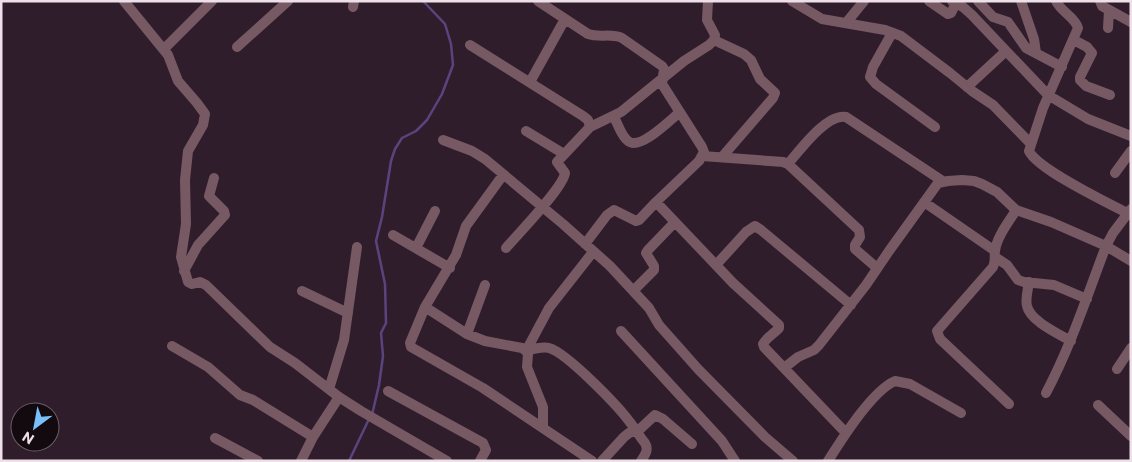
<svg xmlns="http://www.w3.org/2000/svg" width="1132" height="462" viewBox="0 0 1132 462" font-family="Commissioner,sans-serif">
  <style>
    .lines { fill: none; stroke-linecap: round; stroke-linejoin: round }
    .stream { stroke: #5a447e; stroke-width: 2.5 }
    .minor { stroke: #775964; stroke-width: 10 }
  </style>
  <rect width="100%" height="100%" fill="#301d2b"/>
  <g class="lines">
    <!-- stream -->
    <path class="stream" d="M 372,415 L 379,385 L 383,356 L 381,333 L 386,323 L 385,284 L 376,241 L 382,217 L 391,161 L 395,149 L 402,138 L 416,131 L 427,120 L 442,94 L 453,65 L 451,44 L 445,24 L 423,1
      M 349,461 L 369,419"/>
    <!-- minor -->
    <path class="minor" d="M 124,1 L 168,55 L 178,81 L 197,103 L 205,114 L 203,125 L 188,151 L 185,180 L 186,224 L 181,257 L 188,282 L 192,284 L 200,282 L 206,285 L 270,347 L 295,363 L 339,397 L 361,411 L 447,461
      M 538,1 L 588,34 C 600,38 611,33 622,38 L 662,66 L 664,69 L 662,84 L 702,147 L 704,152 L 699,161 L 656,202 L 639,220 L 636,221 L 614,210 L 607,215 L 585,244
      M 792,1 L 822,19 L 885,30 L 901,36 L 950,73 L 972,91 L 993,105 L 1030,143
      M 929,1 L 948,14 L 951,13 L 956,3
      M 952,1 L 963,7 L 972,15 L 1048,95 L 1088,119 L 1131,136
      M 978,1 L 993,17 L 1008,22 L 1026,48 L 1062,67
      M 1021,1 L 1034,39 L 1036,53
      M 1056,1 C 1061,12 1075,17 1078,28 L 1043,108 L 1029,151 C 1038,170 1110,204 1131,215
      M 1100,1 L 1102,6 L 1131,22
      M 353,7 L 354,1
      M 846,23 L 864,1
      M 1108,28 L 1109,10
      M 892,33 L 873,67 L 870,77 L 876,84 L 935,127
      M 714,40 L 744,54 L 751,60 L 760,79 L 775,93 L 773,98 L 722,157
      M 1074,40 L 1087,47 L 1092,53 L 1080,77 L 1080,80 L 1086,86 L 1110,95
      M 470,45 L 583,116 L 588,120 L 590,127
      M 237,47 L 288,1
      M 164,49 L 212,1
      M 530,82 L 565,19
      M 967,87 L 1006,51
      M 614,117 C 618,124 621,136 628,141 C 640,151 670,120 680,112
      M 526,131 L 564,154
      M 443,140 L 472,151 L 485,159 L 563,224 L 610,266 L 649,308 L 659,325 L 698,369 L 765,437 L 793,461
      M 702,156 L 783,162 L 788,164 L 859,230 L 860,237 L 855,245 L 855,249 L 877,268
      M 788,164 C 800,150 827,113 846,117 L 944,182
      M 1115,173 L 1131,151
      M 503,175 L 466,226 L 456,255 L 425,307 L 467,334 L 485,341 L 522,348 L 526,351 L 528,354 L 527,367 L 543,407 L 543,427
      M 656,202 L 733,283 L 779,325 L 779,328 C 774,334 767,337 763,344 L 764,347 L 846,433
      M 924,202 L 995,251
      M 393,235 L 450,268
      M 416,248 L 435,211
      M 506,248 C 518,234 563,188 565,173 L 557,162 L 590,127 L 621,112 L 684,61 L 709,45 L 714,40 L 715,35 L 707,20 L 708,1
      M 995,257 L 1007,265 L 1018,280 L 1024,282 L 1054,285 L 1087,299
      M 716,265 L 746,232 L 755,226 L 761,230 L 851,305
      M 184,271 L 198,245 L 225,215 L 224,211 L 209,196 L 214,178
      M 1029,282 C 1028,290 1025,299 1027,306 C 1030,321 1059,334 1071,341
      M 302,291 L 348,313
      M 633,291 L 654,270 L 654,266 L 646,253 L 648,250 L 675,222
      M 425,307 L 410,343 L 411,347 L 483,388 L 592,461
      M 621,331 L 722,441 L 735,461
      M 467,334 L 485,285
      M 172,346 L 208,367 L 240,395 L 253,400 L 313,437
      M 526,351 C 533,349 542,346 549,348 C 567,353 617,405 629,421 C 635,428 639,436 645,443 C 649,450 645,455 641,461
      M 526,351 L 549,308 L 593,252
      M 784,368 L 798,357 L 814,350 L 819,345 L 866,285 L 889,251 L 938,183 L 948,181 L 962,180 L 974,181 L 982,184 L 997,192 L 1016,210 L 1051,222 L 1106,246 L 1131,261
      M 1117,369 L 1131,348
      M 329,389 L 344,340 L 357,247
      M 388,391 L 483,443 L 486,450 L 480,461
      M 1046,393 C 1071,346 1087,296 1106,246 L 1113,233 L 1131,209
      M 1009,404 L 940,339 L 937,331 L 993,267 C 996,261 994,257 995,251 C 997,236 1009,222 1016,210
      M 1098,405 L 1131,436
      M 215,438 L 258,461
      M 301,461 L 313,437 L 339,397
      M 602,461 L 624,437 L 629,433 L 640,429 L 655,415 L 663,419 L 692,444
      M 828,461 C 842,439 872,391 895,381 L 910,384 L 961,413"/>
  </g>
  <!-- border -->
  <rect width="1132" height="462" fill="none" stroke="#eee0e9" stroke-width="5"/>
  <!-- north arrow -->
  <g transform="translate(35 427) rotate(212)"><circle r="24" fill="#130a10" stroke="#6b6067"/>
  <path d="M0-4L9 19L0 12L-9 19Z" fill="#79bff8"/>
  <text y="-8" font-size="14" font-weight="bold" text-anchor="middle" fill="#eee0e9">N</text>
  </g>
</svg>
